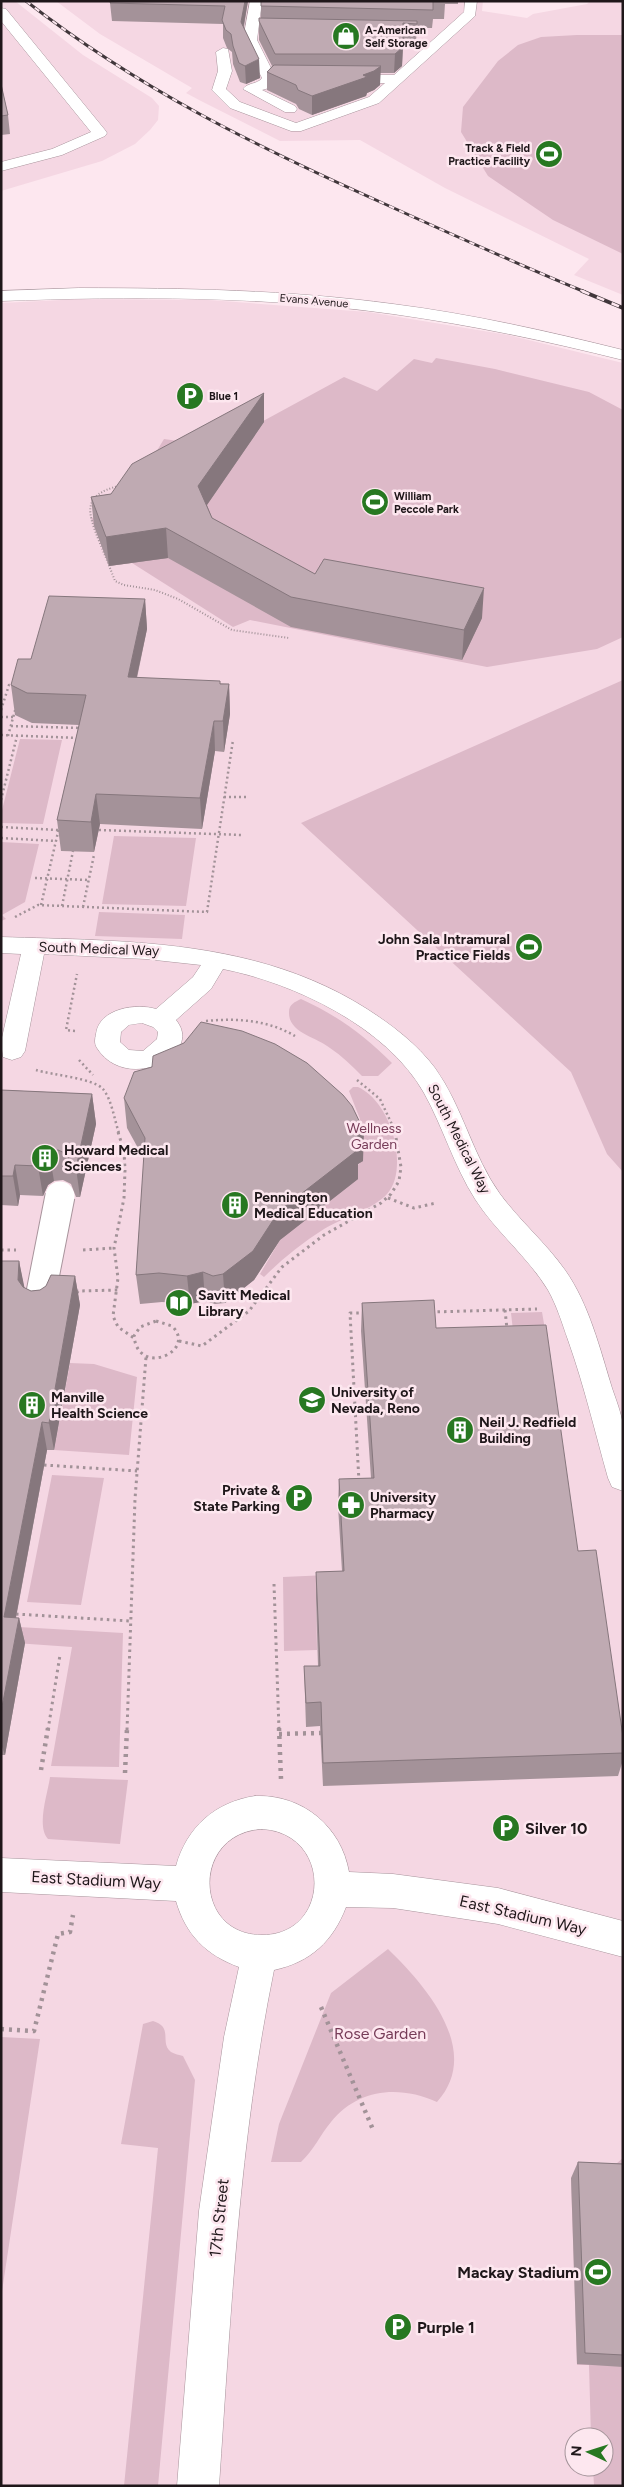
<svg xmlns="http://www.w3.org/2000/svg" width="624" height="2487" viewBox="0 0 624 2487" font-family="Figtree,sans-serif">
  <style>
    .built { fill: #f5d7e3; fill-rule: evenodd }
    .green { fill: #ddb9c8 }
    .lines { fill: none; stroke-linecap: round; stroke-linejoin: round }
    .minor-casing { stroke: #a8949c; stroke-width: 1 }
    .path-far3 { stroke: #a29298; stroke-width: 2; stroke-dasharray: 1 2; stroke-linecap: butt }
    .path-far2 { stroke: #a29298; stroke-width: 2.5; stroke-dasharray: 2 3; stroke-linecap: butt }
    .path-far1 { stroke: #a29298; stroke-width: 3; stroke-dasharray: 2.5 4; stroke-linecap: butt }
    .path { stroke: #a29298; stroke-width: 4.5; stroke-dasharray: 3 5; stroke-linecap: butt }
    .minor { fill: #fff; fill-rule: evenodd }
    .rail-far1-casing { stroke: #41373b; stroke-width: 3 }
    .rail-casing { stroke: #41373b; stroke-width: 4 }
    .rail-far1 { stroke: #fde7ef; stroke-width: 2; stroke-dasharray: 5.5; stroke-linecap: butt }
    .rail { stroke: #fde7ef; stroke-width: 2.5; stroke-dasharray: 8; stroke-linecap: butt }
    .minor-bridge-casing { stroke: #a8949c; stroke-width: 31; stroke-linecap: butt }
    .minor-bridge { stroke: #fff; stroke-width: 29 }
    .wall { fill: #a49299 }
    .shaded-wall { fill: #86777d }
    .building { fill: #bfaab2; stroke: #86777d }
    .labels { text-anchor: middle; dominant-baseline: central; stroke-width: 5; stroke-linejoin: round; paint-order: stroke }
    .far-poi-label { font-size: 11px; font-weight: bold; fill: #1f171a; stroke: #fde7ef; text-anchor: start }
    .far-street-label { font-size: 11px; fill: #1f171a; stroke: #fde7ef }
    .poi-label { font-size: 14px; font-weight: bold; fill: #1f171a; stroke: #fde7ef; text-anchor: start }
    .street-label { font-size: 14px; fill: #1f171a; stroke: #fde7ef }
    .park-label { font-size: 14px; fill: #773c58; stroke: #fde7ef }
    .near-poi-label { font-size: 16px; font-weight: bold; fill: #1f171a; stroke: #fde7ef; text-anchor: start }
    .near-street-label { font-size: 16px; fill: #1f171a; stroke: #fde7ef }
    .near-park-label { font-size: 16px; fill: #773c58; stroke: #fde7ef }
  </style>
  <rect width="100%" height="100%" fill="#fde7ef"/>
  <!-- built -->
  <path class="built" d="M 1,1 L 15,1 L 83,55 L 152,98 L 159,106 L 158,120 L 150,130 L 135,144 L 102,161 L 1,191 Z
    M 56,1 L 483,1 L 482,11 L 527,18 L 533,14 L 587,4 L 590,1 L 623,1 L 623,295 L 574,275 L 589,259 L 445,188 L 360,140 L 280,141 L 201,101 L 186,93 L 192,88 L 100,34 Z
    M 82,299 L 209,300 L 368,312 L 508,335 L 623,363 L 623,2486 L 1,2486 L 1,303 ZM 574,2437 L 604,2437 L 604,2467 L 574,2467 Z"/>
  <!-- green -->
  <path class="green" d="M 577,35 L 623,35 L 623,254 L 553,220 L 488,176 L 461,132 L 463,107 L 498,61 L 518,45 L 541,37 Z
    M 436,358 L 495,369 L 589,392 L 623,410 L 623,637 L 597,649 L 487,667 L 250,620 L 233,627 L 132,563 L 109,566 L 91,518 L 118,515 L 164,439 L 185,442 L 243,432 L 344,377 L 377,391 L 414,359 L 432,363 Z
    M 623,680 L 623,1172 L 607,1154 L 571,1072 L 301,823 Z
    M 20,739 L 62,740 L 43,824 L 1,823 L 1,814 Z
    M 114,836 L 196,838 L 186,906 L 102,904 Z
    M 1,842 L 39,844 L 25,902 L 2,915 L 6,919 L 1,921 Z
    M 99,912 L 185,915 L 182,939 L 95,936 Z
    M 301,999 C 337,1015 365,1036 392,1063 L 378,1076 L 362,1076 C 352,1066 342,1056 330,1048 C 317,1037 288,1033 289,1012 C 289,1004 295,1002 301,999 Z
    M 353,1087 L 358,1087 C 375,1095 386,1113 392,1131 C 398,1150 401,1178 387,1194 C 374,1209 342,1218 324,1229 C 302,1243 282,1259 264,1277 L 260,1274 L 280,1240 L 363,1160 L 356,1128 L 360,1119 L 349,1091 Z
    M 542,1312 L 548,1347 L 515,1348 L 511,1313 Z
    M 70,1363 L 94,1364 L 137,1377 L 129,1455 L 54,1450 Z
    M 52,1475 L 104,1478 L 81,1605 L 27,1602 Z
    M 350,1574 L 316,1598 L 317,1650 L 284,1651 L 283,1577 Z
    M 1,1626 L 123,1633 L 119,1767 L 51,1766 L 72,1647 L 1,1642 Z
    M 50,1777 L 128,1780 L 120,1844 L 48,1839 C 36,1826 48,1793 50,1777 Z
    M 388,1949 C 426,1986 483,2051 437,2102 C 400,2085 358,2088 331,2122 C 320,2135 314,2150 301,2162 L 271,2162 L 279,2124 L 331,1993 Z
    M 153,2021 C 174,2027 159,2043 171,2052 C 174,2054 180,2055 183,2056 L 195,2080 L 158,2486 L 124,2486 L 158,2148 L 121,2144 L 143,2024 Z
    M 1,2037 L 40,2039 L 1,2298 Z
    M 623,2158 L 623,2486 L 594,2486 L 593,2467 L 604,2467 L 604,2437 L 591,2437 L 589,2365 L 577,2365 L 571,2178 L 598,2179 Z"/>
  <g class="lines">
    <!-- minor casing -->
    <g class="minor-casing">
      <path id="minor" d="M 250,1 L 262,1 L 257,40 L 274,74 L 301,74 L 308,78 L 301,82 L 273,82 L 269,88 L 262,90 L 295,106 L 297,109 L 295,112 L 285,112 L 243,89 C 248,82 257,85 262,78 L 243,40 Z
        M 465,1 L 477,1 L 475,16 L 379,103 L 301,131 L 291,131 L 230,108 L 212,90 L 218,71 L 216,52 L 223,48 L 228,49 L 232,71 L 226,89 L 240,102 L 296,123 L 369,97 L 385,83 L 344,83 L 337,79 L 344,75 L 394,75 L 464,12 Z
        M 1,8 L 6,9 L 105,130 L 107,133 L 105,136 L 62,155 L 1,171 L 1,162 L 52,149 L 91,132 L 1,21 Z
        M 79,288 C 184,288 289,290 393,304 C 471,314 547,331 623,350 L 623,360 C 547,341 471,325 393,314 C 263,296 132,296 1,301 L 1,291 Z
        M 1,937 C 128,941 257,939 367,1009 C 392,1025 417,1044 435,1068 C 463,1107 472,1155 500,1194 C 520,1221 546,1243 565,1270 C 589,1304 600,1349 612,1388 C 616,1400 621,1412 623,1425 C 624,1446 623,1469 623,1491 L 612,1487 L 608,1478 C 595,1432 584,1385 568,1340 C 562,1323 557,1306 548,1290 C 528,1257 496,1232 475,1199 C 454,1166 443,1127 424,1093 C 387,1027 294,983 223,969 L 211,989 L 176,1020 C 205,1055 126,1094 97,1048 C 94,1043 95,1039 96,1034 C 99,1008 137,1003 156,1009 L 193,977 L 201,965 L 146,959 L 44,954 L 25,1051 L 21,1057 L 12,1060 L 3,1057 L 1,1042 L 21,954 L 1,953 ZM 142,1023 L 153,1027 L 158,1032 L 157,1039 L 143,1051 L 129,1050 L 120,1042 L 121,1032 L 129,1025 Z
        M 255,1796 C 302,1794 341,1826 349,1872 L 393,1874 L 498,1888 L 623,1921 L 623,1957 L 498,1924 L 393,1908 L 346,1907 C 333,1941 311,1962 274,1970 C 239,2141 231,2312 219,2486 L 177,2486 L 199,2211 L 224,2037 L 239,1967 C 206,1955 186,1935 176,1901 L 1,1892 L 1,1858 L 176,1866 C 187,1827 215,1802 255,1796 ZM 262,1829 C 333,1833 331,1935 262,1935 C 193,1935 191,1833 262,1829 Z"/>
    </g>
    <!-- path-far3 -->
    <path class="path-far3" d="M 119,486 C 81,495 88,513 99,541 C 105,555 110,568 115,581 L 124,585 L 155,590 L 178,599 L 232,630 L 289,638"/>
    <!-- path-far2 -->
    <path class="path-far2" d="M 1,710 L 9,685 L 14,685
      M 1,717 L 13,717
      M 11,726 L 81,728
      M 1,735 L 79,738
      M 8,736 L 16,707
      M 224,797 L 247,797
      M 1,800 L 17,736
      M 1,827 L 58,830
      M 99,830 L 242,835
      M 1,838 L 56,841
      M 35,878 L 89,880
      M 41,905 L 59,828
      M 62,906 L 73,851
      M 83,907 L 94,855
      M 15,917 L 38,905 L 207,912 L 233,740
      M 206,1021 C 237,1018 268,1020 295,1036
      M 75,1031 L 66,1030 L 77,974
      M 79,1060 L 93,1075
      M 36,1070 C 52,1075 93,1078 103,1089 C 112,1100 114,1119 119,1133
      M 357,1080 L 380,1099 L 396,1133"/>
    <!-- path-far1 -->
    <path class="path-far1" d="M 118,1132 L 124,1151 L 125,1170 L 124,1198 L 114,1248 L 118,1278 L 113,1316 L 118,1327 L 134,1338
      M 388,1198 L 414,1208 L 436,1203
      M 1,1250 L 16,1250
      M 83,1250 L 114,1248
      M 77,1293 L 78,1291 L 118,1290
      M 505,1310 L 507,1329
      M 431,1312 L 537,1309
      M 156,1321 L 172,1326 C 198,1351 138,1378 134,1336 L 140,1327 Z
      M 179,1341 L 202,1346 L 249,1311 L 282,1267 L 324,1235 L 381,1203 L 391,1194 L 399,1181 L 401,1167 L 395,1132
      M 44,1465 L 137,1471
      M 359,1482 L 350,1313 L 365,1313
      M 274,1584 L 279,1730
      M 16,1614 L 130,1621
      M 48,1730 L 60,1655
      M 127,1730 L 135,1499 L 146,1357"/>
    <!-- path -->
    <path class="path" d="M 279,1728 L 281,1779
      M 279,1734 L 321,1733
      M 41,1770 L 48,1728
      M 125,1773 L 127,1728
      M 321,2007 L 374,2132
      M 1,2029 L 34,2031 L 58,1934 L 70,1932 L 73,1915"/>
    <!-- minor -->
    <use href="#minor" class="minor"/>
    <!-- rail-far1 casing -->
    <g class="rail-far1-casing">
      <path id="rail-far1" d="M 26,1 C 139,89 257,147 387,205 C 453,235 518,264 585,292"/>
    </g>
    <!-- rail casing -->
    <g class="rail-casing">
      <path id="rail" d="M 582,291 L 623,308"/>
    </g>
    <!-- rail-far1 -->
    <use href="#rail-far1" class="rail-far1"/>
    <!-- rail -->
    <use href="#rail" class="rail"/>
    <!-- minor-bridge casing -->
    <g class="minor-bridge-casing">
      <path id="minor-bridge" d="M 39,1303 L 60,1196"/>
    </g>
    <!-- minor-bridge -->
    <use href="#minor-bridge" class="minor-bridge"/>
  </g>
  <!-- wall -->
  <path class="wall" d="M 248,1 L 244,27 L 260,78 L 246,84 L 240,82 L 233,64 L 232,52 L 227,48 L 223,38 L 223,24 L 112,21 L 110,3 Z
    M 261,1 L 458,1 L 458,4 L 445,4 L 444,19 L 433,19 L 432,28 L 417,28 L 416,42 L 403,42 L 402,66 L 394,73 L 380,73 L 380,85 L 374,90 L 367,93 L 366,96 L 312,115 L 299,109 L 296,104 L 267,90 L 267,72 L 272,66 L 259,40 L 259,21 L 261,18 Z
    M 1,84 L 8,115 L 10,134 L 1,135 Z
    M 264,393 L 264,422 L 207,505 L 212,518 L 315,574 L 482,618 L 462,660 L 291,627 L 168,558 L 109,566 L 94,526 L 91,497 L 111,494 Z
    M 145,599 L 147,629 L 137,678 L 229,684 L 230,714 L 224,752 L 215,751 L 202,829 L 100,824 L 94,852 L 61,851 L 57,820 L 79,725 L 32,723 L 15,715 L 11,685 L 31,659 Z
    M 1,1090 L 92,1094 L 96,1124 L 80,1197 L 76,1197 L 71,1184 L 63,1180 L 54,1181 L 48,1185 L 43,1196 L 20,1195 L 18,1206 L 1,1205 Z
    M 124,1098 L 363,1161 L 358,1164 L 358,1179 L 280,1240 L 254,1280 L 225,1303 L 215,1304 L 205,1301 L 190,1304 L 162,1302 L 140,1304 L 136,1275 L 144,1159 L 127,1128 Z
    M 1,1261 L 19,1261 L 24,1288 L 31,1291 L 40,1290 L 75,1276 L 80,1305 L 54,1450 L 47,1450 L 16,1618 L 19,1618 L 25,1643 L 5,1755 L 1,1755 Z
    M 362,1303 L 436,1328 L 578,1551 L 623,1737 L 623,1760 L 618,1776 L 323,1786 L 320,1726 L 306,1727 L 304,1666 L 318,1666 L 316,1598 L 316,1572 L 342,1571 L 338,1506 L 339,1479 L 371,1478 L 361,1331 Z
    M 578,2162 L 623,2164 L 623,2367 L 577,2364 L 571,2178 Z"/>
  <!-- shaded-wall -->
  <path class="shaded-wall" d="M 245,1 L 248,1 L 241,40 L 241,22 Z
    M 403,47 L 402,66 L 394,73 L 395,54 Z
    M 259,59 L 260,78 L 246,84 L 245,66 Z
    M 381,66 L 380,85 L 374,90 L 367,93 L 366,96 L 312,115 L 312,96 Z
    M 264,393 L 264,422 L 200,515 L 198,486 Z
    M 166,528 L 168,558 L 109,566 L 106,537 Z
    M 484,588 L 482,618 L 462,660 L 464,630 Z
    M 145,599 L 147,629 L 130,708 L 128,677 Z
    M 229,684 L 230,714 L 224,752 L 223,721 Z
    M 214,721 L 215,751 L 202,829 L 200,798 Z
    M 96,794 L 100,824 L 94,852 L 91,822 Z
    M 92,1094 L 96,1124 L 80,1197 L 76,1168 Z
    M 364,1131 L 363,1161 L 358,1164 L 358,1179 L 280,1240 L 254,1280 L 225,1303 L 223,1274 L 279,1211 L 351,1140 Z
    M 49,1151 L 54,1181 L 48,1185 L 43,1196 L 38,1166 L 43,1155 Z
    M 15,1165 L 20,1195 L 18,1206 L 13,1176 Z
    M 19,1261 L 25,1290 L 18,1280 Z
    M 203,1272 L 205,1301 L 190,1304 L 187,1276 Z
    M 75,1276 L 80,1305 L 54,1450 L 49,1423 Z
    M 42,1422 L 47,1450 L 11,1643 L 4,1617 Z
    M 19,1618 L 25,1643 L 5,1755 L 1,1744 L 1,1712 Z"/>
  <!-- building -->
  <path class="building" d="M 111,1 L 245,1 L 241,22 L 259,59 L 245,66 L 239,63 L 233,46 L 231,34 L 226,30 L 222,20 L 225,6 L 110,3 Z
    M 261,1 L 433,1 L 433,10 L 261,6 Z
    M 259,18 L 417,21 L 417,24 L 403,23 L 403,47 L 395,54 L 275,54 L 259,21 Z
    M 274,65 L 381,66 L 374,71 L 363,75 L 367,77 L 312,96 L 298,90 L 296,85 L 267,72 Z
    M 1,84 L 8,115 L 1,116 Z
    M 264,393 L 198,486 L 212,518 L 315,574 L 324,559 L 484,588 L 464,630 L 291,597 L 166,528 L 106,537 L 91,497 L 111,494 L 132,464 Z
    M 49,596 L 145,599 L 128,677 L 220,681 L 220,684 L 229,684 L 223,721 L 214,721 L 200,798 L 96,794 L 91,822 L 57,820 L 86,695 L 27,693 L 11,685 L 18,659 L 31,659 Z
    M 201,1022 L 242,1031 L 275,1044 L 307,1063 L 343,1095 L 352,1106 L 364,1131 L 351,1140 L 359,1149 L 279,1211 L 253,1251 L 223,1274 L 213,1276 L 203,1272 L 187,1276 L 159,1273 L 136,1275 L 145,1138 L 124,1098 L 134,1072 L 152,1067 L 153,1056 L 184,1043 Z
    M 1,1090 L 92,1094 L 76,1168 L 72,1168 L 67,1154 L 58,1150 L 49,1151 L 43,1155 L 38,1166 L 15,1165 L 13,1176 L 1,1176 Z
    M 1,1261 L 19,1261 L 18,1280 L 23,1287 L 31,1291 L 40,1290 L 46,1286 L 51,1275 L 75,1276 L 49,1423 L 42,1422 L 4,1617 L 19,1618 L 1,1712 Z
    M 434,1300 L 436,1328 L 546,1325 L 578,1551 L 596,1550 L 623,1737 L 623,1753 L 323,1763 L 321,1702 L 306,1703 L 304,1666 L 320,1666 L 316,1572 L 344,1571 L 339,1479 L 374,1478 L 362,1303 Z
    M 578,2162 L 623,2164 L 623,2355 L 585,2353 Z"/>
  <!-- icons -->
  <defs>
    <g id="shop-disc" transform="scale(1.4375)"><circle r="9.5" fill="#277821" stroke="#fde7ef"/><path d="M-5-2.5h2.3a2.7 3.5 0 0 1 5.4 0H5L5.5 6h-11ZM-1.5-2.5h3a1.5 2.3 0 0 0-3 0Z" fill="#fff"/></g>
    <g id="stadium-disc" transform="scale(1.4375)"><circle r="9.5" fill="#277821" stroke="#fde7ef"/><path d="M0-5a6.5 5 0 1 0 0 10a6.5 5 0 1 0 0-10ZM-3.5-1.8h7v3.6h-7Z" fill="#fff"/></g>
    <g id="parking-disc" transform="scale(1.4375)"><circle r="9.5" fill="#277821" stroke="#fde7ef"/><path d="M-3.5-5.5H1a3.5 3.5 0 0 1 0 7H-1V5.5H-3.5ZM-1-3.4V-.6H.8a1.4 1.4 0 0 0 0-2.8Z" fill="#fff"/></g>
    <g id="building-disc" transform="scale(1.4375)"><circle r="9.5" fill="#277821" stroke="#fde7ef"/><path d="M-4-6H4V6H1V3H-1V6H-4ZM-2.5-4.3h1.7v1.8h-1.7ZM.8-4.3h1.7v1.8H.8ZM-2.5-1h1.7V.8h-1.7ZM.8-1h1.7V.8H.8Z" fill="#fff"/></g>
    <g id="library-disc" transform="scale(1.4375)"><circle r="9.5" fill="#277821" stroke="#fde7ef"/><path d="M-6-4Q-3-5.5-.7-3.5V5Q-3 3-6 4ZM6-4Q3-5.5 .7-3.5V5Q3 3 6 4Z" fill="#fff"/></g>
    <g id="university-disc" transform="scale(1.4375)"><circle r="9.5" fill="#277821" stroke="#fde7ef"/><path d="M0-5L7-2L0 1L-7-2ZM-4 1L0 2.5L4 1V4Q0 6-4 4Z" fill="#fff"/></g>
    <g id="pharmacy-disc" transform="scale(1.4375)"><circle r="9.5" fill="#277821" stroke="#fde7ef"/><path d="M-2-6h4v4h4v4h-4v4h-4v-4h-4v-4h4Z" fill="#fff"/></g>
  </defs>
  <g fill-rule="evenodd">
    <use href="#shop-disc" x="346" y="36"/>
    <use href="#stadium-disc" x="549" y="154"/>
    <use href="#parking-disc" x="190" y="396"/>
    <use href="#stadium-disc" x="375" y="502"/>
    <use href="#stadium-disc" x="529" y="947"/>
    <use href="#building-disc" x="45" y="1158"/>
    <use href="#building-disc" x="235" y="1205"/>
    <use href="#library-disc" x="179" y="1303"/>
    <use href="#university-disc" x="312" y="1400"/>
    <use href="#building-disc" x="32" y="1405"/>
    <use href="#building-disc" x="460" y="1430"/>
    <use href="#parking-disc" x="299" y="1498"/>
    <use href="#pharmacy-disc" x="351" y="1505"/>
    <use href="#parking-disc" x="506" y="1828"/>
    <use href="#stadium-disc" x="598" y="2272"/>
    <use href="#parking-disc" x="398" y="2327"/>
  </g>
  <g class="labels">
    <!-- far-poi labels -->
    <g class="far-poi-label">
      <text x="365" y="30">A-American<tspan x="365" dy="13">Self Storage</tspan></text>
      <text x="530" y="148" text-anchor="end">Track &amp; Field<tspan x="530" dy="13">Practice Facility</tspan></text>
      <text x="209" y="396">Blue 1</text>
      <text x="394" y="496">William<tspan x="394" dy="13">Peccole Park</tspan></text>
    </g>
    <!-- far-street labels -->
    <g class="far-street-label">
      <text transform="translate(314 301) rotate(5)">Evans Avenue</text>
    </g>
    <!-- poi labels -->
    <g class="poi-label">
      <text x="510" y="939" text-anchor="end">John Sala Intramural<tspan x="510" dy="16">Practice Fields</tspan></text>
      <text x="64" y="1150">Howard Medical<tspan x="64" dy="16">Sciences</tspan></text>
      <text x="254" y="1197">Pennington<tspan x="254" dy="16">Medical Education</tspan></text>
      <text x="198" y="1295">Savitt Medical<tspan x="198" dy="16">Library</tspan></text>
      <text x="331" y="1392">University of<tspan x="331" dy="16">Nevada, Reno</tspan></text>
      <text x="51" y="1397">Manville<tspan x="51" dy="16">Health Science</tspan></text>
      <text x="479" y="1422">Neil J. Redfield<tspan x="479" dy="16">Building</tspan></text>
      <text x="280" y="1490" text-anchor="end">Private &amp;<tspan x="280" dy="16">State Parking</tspan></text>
      <text x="370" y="1497">University<tspan x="370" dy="16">Pharmacy</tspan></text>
    </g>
    <!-- street labels -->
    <g class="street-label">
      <text transform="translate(99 949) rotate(2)">South Medical Way</text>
      <text transform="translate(459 1139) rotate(63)">South Medical Way</text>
    </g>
    <!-- park labels -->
    <g class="park-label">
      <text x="374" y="1128">Wellness<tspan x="374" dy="16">Garden</tspan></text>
    </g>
    <!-- near-poi labels -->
    <g class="near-poi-label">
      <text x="525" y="1828">Silver 10</text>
      <text x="579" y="2272" text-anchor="end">Mackay Stadium</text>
      <text x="417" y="2327">Purple 1</text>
    </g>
    <!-- near-street labels -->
    <g class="near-street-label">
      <text transform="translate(96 1880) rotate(3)">East Stadium Way</text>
      <text transform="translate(523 1915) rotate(13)">East Stadium Way</text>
      <text transform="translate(219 2218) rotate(-84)">17th Street</text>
    </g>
    <!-- near-park labels -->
    <g class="near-park-label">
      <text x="380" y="2033">Rose Garden</text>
    </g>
  </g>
  <!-- border -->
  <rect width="624" height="2487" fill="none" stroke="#1f171a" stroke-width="5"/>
  <!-- north arrow -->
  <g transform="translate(589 2452) rotate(274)"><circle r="24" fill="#fde7ef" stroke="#a4949a"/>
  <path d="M0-4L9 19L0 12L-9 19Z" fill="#277821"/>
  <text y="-8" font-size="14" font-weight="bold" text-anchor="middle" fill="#1f171a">N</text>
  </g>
</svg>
